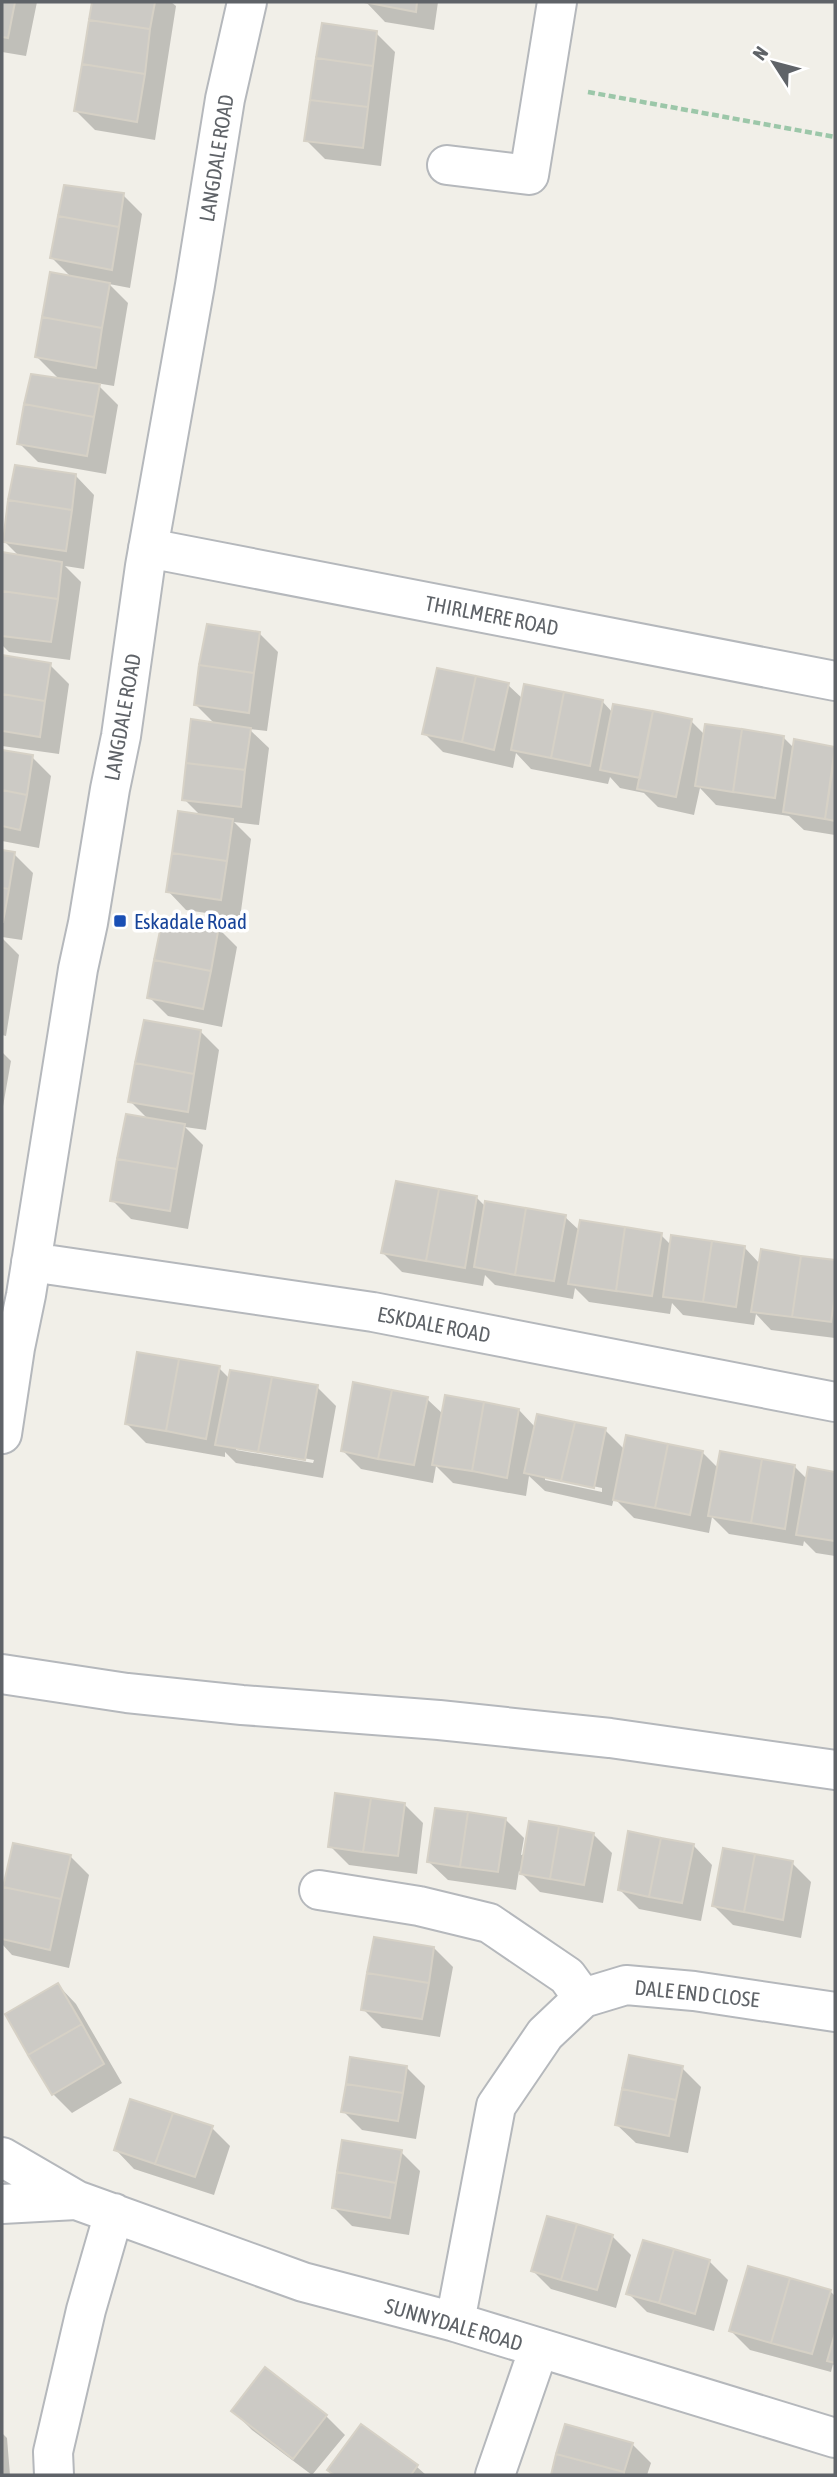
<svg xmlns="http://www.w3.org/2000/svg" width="837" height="2477" viewBox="0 0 837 2477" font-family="'Asap Condensed',sans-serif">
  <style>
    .shadow { fill: #0003; fill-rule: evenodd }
    .building { fill: #cccac5; stroke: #d6d1c6; stroke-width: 2 }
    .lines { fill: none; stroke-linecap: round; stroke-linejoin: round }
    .minor-casing { stroke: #b5b8bc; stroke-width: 42 }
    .path { stroke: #9cc7a9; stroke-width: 4.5; stroke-dasharray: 7 3.5; stroke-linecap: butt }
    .minor { stroke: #fff; stroke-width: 38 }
    .transit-dot { fill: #1a4fb4; stroke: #fff; stroke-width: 2.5 }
    .labels { text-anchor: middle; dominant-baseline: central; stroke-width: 7; stroke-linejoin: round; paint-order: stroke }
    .street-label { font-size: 21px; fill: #5f6368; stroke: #fff }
    .transit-label { font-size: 21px; fill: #164399; stroke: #fff; text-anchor: start }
  </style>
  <rect width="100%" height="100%" fill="#f1efe8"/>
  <!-- shadow -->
  <path class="shadow" d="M 2,2 L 37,2 L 26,56 L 2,52 Z
    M 93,2 L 171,2 L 176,6 L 155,140 L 95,130 L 76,111 Z
    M 366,2 L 438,2 L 434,30 L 385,22 Z
    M 376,33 L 395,52 L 381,166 L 325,159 L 306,140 Z
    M 123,195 L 142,214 L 130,288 L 109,284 L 128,303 L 114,386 L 96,383 L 118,405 L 106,474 L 38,462 L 19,443 L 60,380 L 37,357 L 72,278 L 52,258 Z
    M 76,476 L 94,495 L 84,569 L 65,566 L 81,582 L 70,660 L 9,652 L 2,645 L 2,554 L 20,557 L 4,541 Z
    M 259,633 L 278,652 L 267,731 L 249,729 L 269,748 L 259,825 L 234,822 L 251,839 L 240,918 L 186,910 L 168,891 L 201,816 L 184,799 L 215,724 L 196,705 Z
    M 2,657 L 50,665 L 69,684 L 59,754 L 2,746 Z
    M 508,685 L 523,699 L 602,701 L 613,713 L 691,721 L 705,735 L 784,738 L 794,748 L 795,741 L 835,748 L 835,835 L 804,830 L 789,816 L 716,805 L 700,788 L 694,815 L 658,807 L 644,793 L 620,788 L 610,777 L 608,784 L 531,769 L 516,753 L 513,768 L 443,752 L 424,733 Z
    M 2,752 L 32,757 L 51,776 L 39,848 L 2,841 Z
    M 2,852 L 14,854 L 33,873 L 22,940 L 2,937 Z
    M 218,928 L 237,947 L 222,1027 L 168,1016 L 149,997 Z
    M 2,938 L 19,955 L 6,1036 L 2,1035 Z
    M 200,1031 L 219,1050 L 206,1130 L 185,1127 L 203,1145 L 188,1229 L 131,1219 L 112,1200 L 149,1120 L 130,1101 Z
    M 2,1052 L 11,1061 L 2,1112 Z
    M 476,1197 L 486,1207 L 565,1217 L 580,1231 L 661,1235 L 672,1246 L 744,1247 L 760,1264 L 762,1251 L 835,1262 L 835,1338 L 771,1330 L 756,1314 L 754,1325 L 683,1315 L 672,1303 L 670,1314 L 589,1302 L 575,1288 L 573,1299 L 495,1285 L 485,1275 L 483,1286 L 402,1272 L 383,1253 Z
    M 219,1368 L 230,1379 L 317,1387 L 336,1406 L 323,1478 L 236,1463 L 225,1452 L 225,1457 L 146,1443 L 127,1424 ZM 236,1446 L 314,1460 L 313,1463 L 236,1450 Z
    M 427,1399 L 443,1414 L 519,1410 L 535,1427 L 605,1430 L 625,1450 L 702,1452 L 719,1469 L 794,1466 L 807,1479 L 809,1469 L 835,1474 L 835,1556 L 816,1553 L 804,1541 L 803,1546 L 729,1534 L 712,1517 L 709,1533 L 634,1518 L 614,1498 L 612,1506 L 545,1491 L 529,1476 L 526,1496 L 453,1483 L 436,1466 L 433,1483 L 361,1469 L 342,1450 ZM 545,1476 L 602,1488 L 602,1492 L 545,1480 Z
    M 404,1804 L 423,1823 L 417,1874 L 349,1865 L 330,1846 Z
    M 505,1819 L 524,1838 L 521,1855 L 593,1834 L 612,1853 L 603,1903 L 540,1892 L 519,1871 L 516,1890 L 448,1880 L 429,1862 Z
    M 14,1845 L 70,1856 L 89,1875 L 69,1968 L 12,1955 L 2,1944 L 2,1899 Z
    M 694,1846 L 712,1865 L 701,1921 L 639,1909 L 620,1890 Z
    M 792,1863 L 811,1882 L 801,1938 L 733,1925 L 714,1906 Z
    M 434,1948 L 453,1967 L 440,2037 L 382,2028 L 363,2009 Z
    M 58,1985 L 76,2004 L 122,2083 L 72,2113 L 53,2094 Z
    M 406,2067 L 425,2086 L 416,2139 L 362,2130 L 343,2111 Z
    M 682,2068 L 701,2087 L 688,2153 L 636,2143 L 617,2125 Z
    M 212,2128 L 230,2146 L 214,2195 L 134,2169 L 116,2150 Z
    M 401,2152 L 420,2171 L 409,2235 L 352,2226 L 333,2207 Z
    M 612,2236 L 631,2255 L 616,2308 L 551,2289 L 533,2271 Z
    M 709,2261 L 728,2280 L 714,2331 L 647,2312 L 628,2293 Z
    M 830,2291 L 835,2296 L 835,2367 L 833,2364 L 831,2372 L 750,2350 L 731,2331 Z
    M 233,2411 L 326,2416 L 345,2435 L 312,2475 L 252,2430 Z
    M 361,2426 L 417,2467 L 426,2475 L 335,2475 L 329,2469 Z
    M 566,2426 L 632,2444 L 651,2463 L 647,2475 L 552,2475 Z
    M 2,2433 L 7,2438 L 10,2475 L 2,2475 Z"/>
  <!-- building -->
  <path class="building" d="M 2,2 L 15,2 L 8,38 L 2,37 Z
    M 92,2 L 155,2 L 150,29 L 89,20 Z
    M 364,2 L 417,2 L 416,12 Z
    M 89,20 L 150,29 L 145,74 L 82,64 Z
    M 322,23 L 377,31 L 373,66 L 316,58 Z
    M 316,58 L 373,66 L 368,107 L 310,100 Z
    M 82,64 L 145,74 L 137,122 L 74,111 Z
    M 310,100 L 368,107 L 363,148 L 304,141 Z
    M 64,185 L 124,193 L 119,227 L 58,216 Z
    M 58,216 L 119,227 L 112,270 L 50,258 Z
    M 50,272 L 110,283 L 102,328 L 42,317 Z
    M 42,317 L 102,328 L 96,368 L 35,357 Z
    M 31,374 L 100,384 L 94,417 L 24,404 Z
    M 24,404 L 94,417 L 87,456 L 17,444 Z
    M 15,465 L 76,474 L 72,510 L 8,500 Z
    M 8,500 L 72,510 L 66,551 L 3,542 Z
    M 2,552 L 62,562 L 58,599 L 2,591 Z
    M 2,591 L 58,599 L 51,642 L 2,636 Z
    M 207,624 L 260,632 L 254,673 L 199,665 Z
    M 2,655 L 51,663 L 45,701 L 2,694 Z
    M 199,665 L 254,673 L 249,713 L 194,705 Z
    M 437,668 L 476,676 L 462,742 L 422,734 Z
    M 476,676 L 509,683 L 494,750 L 462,742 Z
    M 524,684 L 564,692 L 551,758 L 511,750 Z
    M 564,692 L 603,700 L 590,766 L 551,758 Z
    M 2,694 L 45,701 L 40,737 L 2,731 Z
    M 613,704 L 653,711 L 640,778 L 600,770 Z
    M 653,711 L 692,719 L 676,797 L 637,789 Z
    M 191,719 L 251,728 L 245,770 L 186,763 Z
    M 705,724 L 742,729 L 733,792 L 695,786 Z
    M 742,729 L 784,736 L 775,798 L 733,792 Z
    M 794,739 L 835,747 L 825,819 L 783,812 Z
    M 2,750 L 33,755 L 27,795 L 2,790 Z
    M 835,754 L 835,821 L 825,819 Z
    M 186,763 L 245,770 L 241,807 L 182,800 Z
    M 2,790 L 27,795 L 20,830 L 2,826 Z
    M 178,811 L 233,819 L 227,861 L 172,853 Z
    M 2,850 L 15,852 L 9,889 L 2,888 Z
    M 172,853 L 227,861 L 221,900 L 166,892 Z
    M 2,888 L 9,889 L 3,922 L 2,922 Z
    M 163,916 L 219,926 L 211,971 L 154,960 Z
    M 154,960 L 211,971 L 203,1009 L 147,998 Z
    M 144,1020 L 201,1030 L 194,1074 L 135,1063 Z
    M 135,1063 L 194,1074 L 188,1112 L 128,1102 Z
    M 126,1114 L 185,1124 L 177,1169 L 117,1159 Z
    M 117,1159 L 177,1169 L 170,1211 L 110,1201 Z
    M 396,1181 L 439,1189 L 426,1261 L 381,1253 Z
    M 439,1189 L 477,1196 L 465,1268 L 426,1261 Z
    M 485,1201 L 526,1208 L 515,1275 L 474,1267 Z
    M 526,1208 L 566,1215 L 554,1281 L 515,1275 Z
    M 580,1220 L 625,1227 L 616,1291 L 568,1284 Z
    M 625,1227 L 662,1233 L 652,1296 L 616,1291 Z
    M 671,1235 L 712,1241 L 703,1302 L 663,1297 Z
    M 712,1241 L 745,1246 L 736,1307 L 703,1302 Z
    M 761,1249 L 801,1256 L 792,1317 L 751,1312 Z
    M 801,1256 L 835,1260 L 835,1295 L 831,1322 L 792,1317 Z
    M 137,1352 L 179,1359 L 166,1431 L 125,1424 Z
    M 179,1359 L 220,1366 L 206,1439 L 166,1431 Z
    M 230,1370 L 272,1377 L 258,1452 L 215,1445 Z
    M 272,1377 L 318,1385 L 305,1460 L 258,1452 Z
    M 353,1382 L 392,1390 L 378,1459 L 341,1451 Z
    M 392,1390 L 428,1397 L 414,1465 L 378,1459 Z
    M 445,1395 L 484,1402 L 472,1471 L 432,1465 Z
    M 484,1402 L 519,1409 L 507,1478 L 472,1471 Z
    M 537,1414 L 575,1422 L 561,1481 L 524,1473 Z
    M 575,1422 L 606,1428 L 594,1488 L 561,1481 Z
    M 626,1435 L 668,1444 L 655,1508 L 613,1500 Z
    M 668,1444 L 703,1451 L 690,1515 L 655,1508 Z
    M 720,1451 L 762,1459 L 751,1523 L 708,1516 Z
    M 762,1459 L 795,1465 L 785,1529 L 751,1523 Z
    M 808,1467 L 835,1472 L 835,1541 L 796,1535 Z
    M 335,1793 L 371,1798 L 363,1852 L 328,1847 Z
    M 371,1798 L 405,1803 L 398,1856 L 363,1852 Z
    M 435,1808 L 468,1812 L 460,1867 L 427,1862 Z
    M 468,1812 L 506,1818 L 498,1872 L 460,1867 Z
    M 529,1821 L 559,1826 L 550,1879 L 520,1874 Z
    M 559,1826 L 594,1833 L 584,1885 L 550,1879 Z
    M 628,1831 L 661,1838 L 649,1897 L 618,1890 Z
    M 661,1838 L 694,1844 L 682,1903 L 649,1897 Z
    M 13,1843 L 71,1855 L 61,1899 L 3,1887 Z
    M 723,1848 L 755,1854 L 744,1912 L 712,1906 Z
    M 755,1854 L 793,1861 L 783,1920 L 744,1912 Z
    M 3,1887 L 61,1899 L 50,1950 L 2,1939 Z
    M 374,1937 L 434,1947 L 429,1983 L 367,1973 Z
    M 367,1973 L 429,1983 L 422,2019 L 361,2010 Z
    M 58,1983 L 82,2024 L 28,2055 L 5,2014 Z
    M 82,2024 L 104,2064 L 52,2095 L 28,2055 Z
    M 629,2055 L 683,2066 L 676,2100 L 622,2089 Z
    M 350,2057 L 407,2066 L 403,2093 L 346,2084 Z
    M 346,2084 L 403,2093 L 398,2121 L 341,2112 Z
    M 622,2089 L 676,2100 L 669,2136 L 615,2125 Z
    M 130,2099 L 173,2113 L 155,2164 L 114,2150 Z
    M 173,2113 L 213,2126 L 195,2177 L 155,2164 Z
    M 342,2140 L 402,2150 L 396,2183 L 337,2172 Z
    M 337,2172 L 396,2183 L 390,2218 L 332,2208 Z
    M 547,2216 L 577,2224 L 561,2280 L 531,2271 Z
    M 577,2224 L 613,2235 L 597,2290 L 561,2280 Z
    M 643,2240 L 674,2249 L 659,2303 L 626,2294 Z
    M 674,2249 L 710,2260 L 695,2314 L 659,2303 Z
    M 748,2266 L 790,2278 L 771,2343 L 729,2331 Z
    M 790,2278 L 831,2290 L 812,2354 L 771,2343 Z
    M 835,2333 L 835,2363 L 827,2361 Z
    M 265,2367 L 327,2415 L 293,2459 L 231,2411 Z
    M 361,2424 L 418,2465 L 411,2475 L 334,2475 L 327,2470 Z
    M 565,2424 L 633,2443 L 624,2472 L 556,2454 Z
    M 556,2454 L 624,2472 L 624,2475 L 551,2475 Z"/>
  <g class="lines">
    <!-- minor casing -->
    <g class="minor-casing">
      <path id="minor" d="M 447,165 L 529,175 L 557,2
        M 148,548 L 835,681
        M 31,1262 L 373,1312 L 835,1402
        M 2,1434 L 15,1348 L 26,1295 L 78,969 L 88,923 L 110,789 L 121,736 L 145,566 L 195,285 L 225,99 L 247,2
        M 2,1674 L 127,1693 L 242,1705 L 439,1720 L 610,1738 L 835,1770
        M 319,1890 L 419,1906 L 489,1923 L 567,1976 L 583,1998
        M 2,2157 L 76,2200 L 303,2282 L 455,2322 L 835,2438
        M 2,2204 L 76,2200
        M 455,2322 L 496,2106 L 545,2034 L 583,1998 L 626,1985 L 694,1991 L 835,2012
        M 54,2475 L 53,2452 L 86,2310 L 114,2213
        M 495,2475 L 539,2348"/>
    </g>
    <!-- path -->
    <path class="path" d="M 588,92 L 835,137"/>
    <!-- minor -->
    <use href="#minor" class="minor"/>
  </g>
  <!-- markers -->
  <rect class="transit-dot" x="113" y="914" width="14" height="14" rx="3.5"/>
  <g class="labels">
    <!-- street labels -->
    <g class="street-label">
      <text transform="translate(216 158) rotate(-81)">LANGDALE ROAD</text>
      <text transform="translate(492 615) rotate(11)">THIRLMERE ROAD</text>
      <text transform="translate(122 717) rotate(-80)">LANGDALE ROAD</text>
      <text transform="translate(434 1324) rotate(11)">ESKDALE ROAD</text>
      <text transform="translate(697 1993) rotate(6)">DALE END CLOSE</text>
      <text transform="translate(454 2324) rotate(16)">SUNNYDALE ROAD</text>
    </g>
    <!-- transit labels -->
    <g class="transit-label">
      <text x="134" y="921">Eskadale Road</text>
    </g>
  </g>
  <!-- border -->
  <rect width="837" height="2477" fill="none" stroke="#5f6368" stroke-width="7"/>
  <!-- north arrow -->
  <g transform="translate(774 63) rotate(306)" stroke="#ffffff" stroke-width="5" paint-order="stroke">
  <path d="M0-5L12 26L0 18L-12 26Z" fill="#5f6368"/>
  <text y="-10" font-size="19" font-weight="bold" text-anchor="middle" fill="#5f6368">N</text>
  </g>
</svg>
